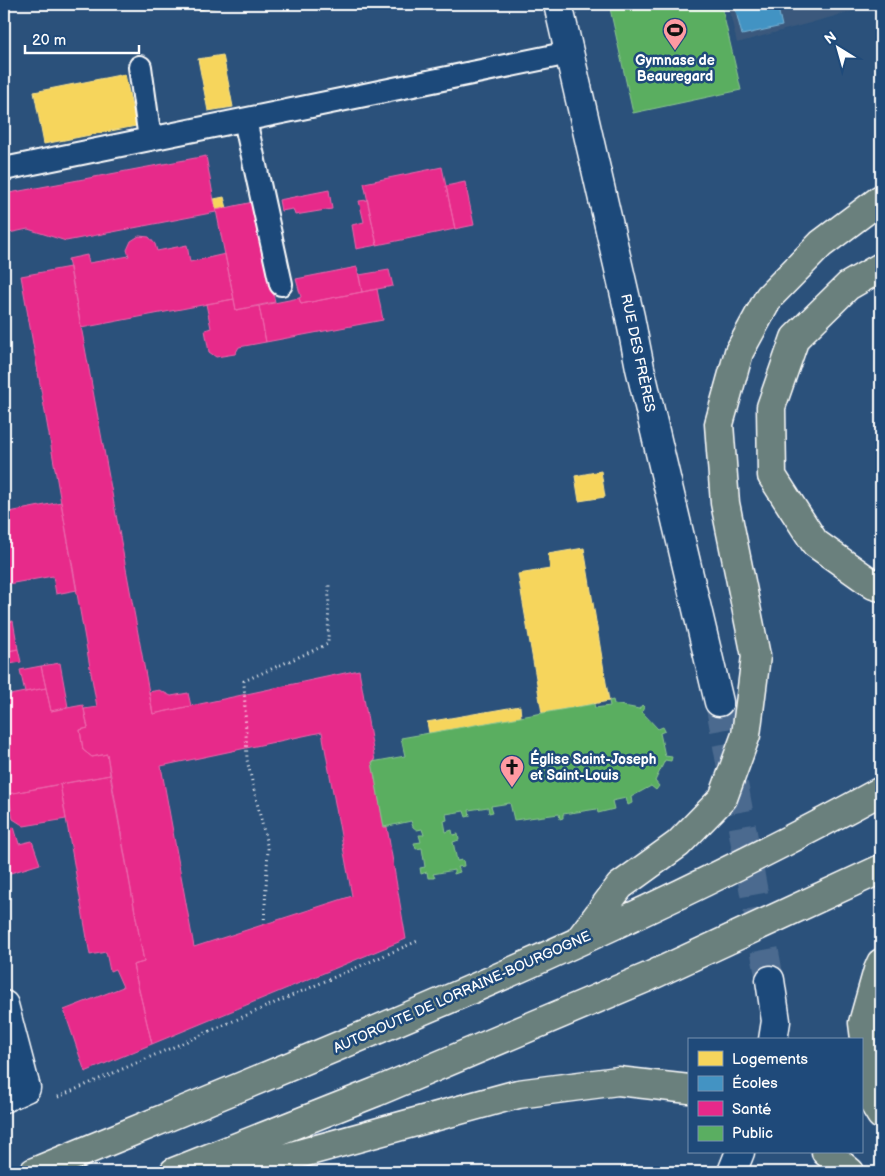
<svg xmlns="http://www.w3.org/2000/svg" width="885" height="1176" viewBox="0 0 885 1176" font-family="'Balsamiq Sans',sans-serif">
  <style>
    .built { fill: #3a597c }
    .homes { fill: #f6d55c; stroke: #f9e28d }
    .schools { fill: #4393c3; stroke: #7bb3d5 }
    .health { fill: #e7298a; stroke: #ee69ad; fill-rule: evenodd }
    .public { fill: #5aae61; stroke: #8cc690 }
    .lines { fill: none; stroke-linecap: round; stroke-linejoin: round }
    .minor-tunnel { stroke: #4b6b8f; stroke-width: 28; stroke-dasharray: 28 14; stroke-linecap: butt }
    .service-casing { stroke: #fff; stroke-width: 26 }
    .minor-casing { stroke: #fff; stroke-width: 31 }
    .motorway-casing { stroke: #fff; stroke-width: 31 }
    .path { stroke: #fff; stroke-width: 3; stroke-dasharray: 1 4; stroke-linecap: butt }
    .service { stroke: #1f4a7a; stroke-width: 22 }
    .minor { stroke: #1f4a7a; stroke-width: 28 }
    .motorway { stroke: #6a807d; stroke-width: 28 }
    .labels { text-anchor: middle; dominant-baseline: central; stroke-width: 5; stroke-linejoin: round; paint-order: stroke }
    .poi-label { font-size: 14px; font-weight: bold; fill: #fff; stroke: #1f4a7a }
    .street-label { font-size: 14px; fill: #fff; stroke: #1f4a7a }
  </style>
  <rect width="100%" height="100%" fill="#2b517b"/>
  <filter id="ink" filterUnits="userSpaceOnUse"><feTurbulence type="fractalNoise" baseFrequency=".02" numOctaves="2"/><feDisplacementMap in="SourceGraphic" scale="10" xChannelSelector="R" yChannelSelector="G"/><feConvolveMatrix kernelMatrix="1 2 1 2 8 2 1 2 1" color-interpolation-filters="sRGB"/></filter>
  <g filter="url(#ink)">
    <!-- built -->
    <path class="built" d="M 728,4 L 879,4 L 737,43 Z"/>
    <!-- homes -->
    <path class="homes" d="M 197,4 L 231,4 L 198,10 Z
      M 223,55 L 233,107 L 208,111 L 198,59 Z
      M 125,74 L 136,126 L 44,144 L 34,92 Z
      M 224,197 L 227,208 L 216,210 L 214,199 Z
      M 601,471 L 605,497 L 579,501 L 575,476 Z
      M 584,548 L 609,701 L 542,713 L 518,574 L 550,569 L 548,554 Z
      M 520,706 L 521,717 L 429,733 L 427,722 Z"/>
    <!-- schools -->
    <path class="schools" d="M 734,4 L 777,4 L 782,26 L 742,35 Z"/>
    <!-- health -->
    <path class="health" d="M 206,156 L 216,212 L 66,241 L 28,229 L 4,234 L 4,194 Z
      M 442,167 L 455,229 L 377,245 L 364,183 Z
      M 465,182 L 474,225 L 455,229 L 446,186 Z
      M 329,190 L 332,209 L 295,215 L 293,209 L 281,211 L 279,200 Z
      M 367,200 L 377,245 L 356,249 L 352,225 L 364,222 L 359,201 Z
      M 253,202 L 275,302 L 236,310 L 216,210 Z
      M 139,236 L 149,237 L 155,244 L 157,251 L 187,245 L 190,262 L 225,254 L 234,299 L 81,328 L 68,259 L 87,255 L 89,263 L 129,256 L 127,250 L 131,241 Z
      M 70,267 L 153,714 L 359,670 L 375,761 L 372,762 L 384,827 L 387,827 L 406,939 L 152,1044 L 133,965 L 144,962 L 107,754 L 92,757 L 83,750 L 80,730 L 88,728 L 84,709 L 97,707 L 21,276 ZM 322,732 L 352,896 L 194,947 L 161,766 Z
      M 357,267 L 362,292 L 301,304 L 299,298 L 301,297 L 296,279 Z
      M 389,270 L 393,286 L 362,292 L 359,275 Z
      M 377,289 L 383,320 L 266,342 L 259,306 L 299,298 L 301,304 Z
      M 234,299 L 236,310 L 259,306 L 266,342 L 239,347 L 235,354 L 216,357 L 209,352 L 205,330 L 211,328 L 206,304 Z
      M 61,502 L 77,590 L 56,594 L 53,576 L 8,584 L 4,561 L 4,513 Z
      M 13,621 L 18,649 L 8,651 L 4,623 Z
      M 18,649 L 21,662 L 4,665 L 4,652 Z
      M 60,663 L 68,707 L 51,711 L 41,666 Z
      M 41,666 L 46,688 L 25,692 L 20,670 Z
      M 46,688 L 51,711 L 83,705 L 88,728 L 80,730 L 83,750 L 92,757 L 107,754 L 110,775 L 8,794 L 4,774 L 4,696 Z
      M 159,690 L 171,696 L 188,693 L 191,706 L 153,714 L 149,692 Z
      M 110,775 L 144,962 L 133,965 L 152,1044 L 85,1072 L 64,1010 L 123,987 L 115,969 L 110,971 L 106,952 L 90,955 L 60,784 Z
      M 60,784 L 66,819 L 24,826 L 13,819 L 8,794 Z
      M 14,827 L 19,844 L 32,841 L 40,864 L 4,875 L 4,830 Z"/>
    <!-- public -->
    <path class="public" d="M 609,4 L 721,4 L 741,90 L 633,113 Z
      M 613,700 L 614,704 L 639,709 L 642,705 L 644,707 L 642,712 L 658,729 L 663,727 L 665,731 L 660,733 L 665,756 L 672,757 L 671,761 L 665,760 L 655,781 L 659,786 L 656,790 L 651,786 L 631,797 L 632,803 L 628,805 L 626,798 L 612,801 L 614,809 L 598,813 L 597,809 L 563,814 L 563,818 L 560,819 L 559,814 L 514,820 L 510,803 L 491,806 L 493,812 L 489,813 L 488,807 L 469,810 L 470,816 L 466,817 L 464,811 L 446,814 L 447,820 L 444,821 L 446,832 L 452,830 L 453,835 L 458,834 L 459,840 L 453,842 L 457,861 L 463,860 L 464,866 L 458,867 L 460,872 L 454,874 L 454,870 L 433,874 L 435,878 L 428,878 L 427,872 L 421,874 L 420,868 L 425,867 L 422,848 L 416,849 L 414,843 L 421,842 L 419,835 L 424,835 L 422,829 L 417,830 L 413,827 L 411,821 L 384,827 L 372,762 L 405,756 L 401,738 L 594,704 L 595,708 L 610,706 L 609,701 Z"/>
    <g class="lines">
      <!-- minor-tunnel -->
      <path class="minor-tunnel" d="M 719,702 L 770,980"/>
      <!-- service casing -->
      <g class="service-casing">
        <path id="service" d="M 140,67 L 150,139
          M 245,120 L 281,284
          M 4,169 L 569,53"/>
      </g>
      <!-- minor casing -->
      <g class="minor-casing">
        <path id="minor" d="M 558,4 L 630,317 L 640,368 L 719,702
          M 770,980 L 776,1021 L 773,1040
          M 4,1005 L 26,1088 L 4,1098
          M 732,1172 L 740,1152"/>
      </g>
      <!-- motorway casing -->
      <g class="motorway-casing">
        <path id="motorway" d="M 881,267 L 848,286 L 795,338 L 771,407 L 772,476 L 815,543 L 874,585 L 881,587
          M 580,939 L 620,886 L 678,844 L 723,798 L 746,735 L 756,656 L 725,503 L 719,424 L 739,352 L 769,297 L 821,244 L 881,199
          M 881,963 L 878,970 L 863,1023 L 873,1102 L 881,1115
          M 826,1152 L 850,1172
          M 34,1172 C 320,1054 609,940 881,791
          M 174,1172 L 376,1092 L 648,977 L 881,869
          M 233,1172 L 518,1094 L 618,1081 L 689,1089"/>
      </g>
      <!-- path -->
      <path class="path" d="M 264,924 L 268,849 L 247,760 L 244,681 L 328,644 L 329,584
        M 58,1097 L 420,940"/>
      <!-- service -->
      <use href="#service" class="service"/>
      <!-- minor -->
      <use href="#minor" class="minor"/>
      <!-- motorway -->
      <use href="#motorway" class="motorway"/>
    </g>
  </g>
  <!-- icons -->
  <defs>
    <g id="stadium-pin" transform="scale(1.25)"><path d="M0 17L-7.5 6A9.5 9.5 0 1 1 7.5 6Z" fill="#ff9aa2" stroke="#1f4a7a"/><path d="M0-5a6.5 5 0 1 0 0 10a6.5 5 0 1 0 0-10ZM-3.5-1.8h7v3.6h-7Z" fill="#111"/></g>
    <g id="church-pin" transform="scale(1.25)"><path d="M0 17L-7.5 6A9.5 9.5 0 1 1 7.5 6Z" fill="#ff9aa2" stroke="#1f4a7a"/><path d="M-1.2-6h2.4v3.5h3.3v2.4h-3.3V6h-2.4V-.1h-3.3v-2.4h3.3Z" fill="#111"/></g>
  </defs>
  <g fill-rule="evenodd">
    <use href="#stadium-pin" x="675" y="30"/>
    <use href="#church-pin" x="512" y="767"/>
  </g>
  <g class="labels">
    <!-- poi labels -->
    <g class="poi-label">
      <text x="675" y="60">Gymnase de<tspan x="675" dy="16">Beauregard</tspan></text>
      <text x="530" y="759" text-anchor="start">Église Saint-Joseph<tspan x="530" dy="16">et Saint-Louis</tspan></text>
    </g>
    <!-- street labels -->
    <g class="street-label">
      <text transform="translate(638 353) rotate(78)">RUE DES FRÈRES</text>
      <text transform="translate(462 992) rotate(-24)">AUTOROUTE DE LORRAINE-BOURGOGNE</text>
    </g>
  </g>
  <!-- margin -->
  <rect width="885" height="1176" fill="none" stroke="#1f4a7a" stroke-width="20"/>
  <rect x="10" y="10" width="865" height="1156" fill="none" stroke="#fff" stroke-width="2" filter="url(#ink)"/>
  <!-- legend -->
  <rect x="688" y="1038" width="175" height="115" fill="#1f4a7a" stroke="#7992af"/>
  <rect x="698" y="1051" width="25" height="15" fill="#f6d55c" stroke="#7992af"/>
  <text x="732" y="1064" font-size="15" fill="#ffffff">Logements</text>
  <rect x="698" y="1076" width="25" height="15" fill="#4393c3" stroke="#7992af"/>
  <text x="732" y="1088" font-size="15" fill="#ffffff">Écoles</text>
  <rect x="698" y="1101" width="25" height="15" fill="#e7298a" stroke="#7992af"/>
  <text x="732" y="1114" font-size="15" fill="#ffffff">Santé</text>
  <rect x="698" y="1126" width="25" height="15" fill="#5aae61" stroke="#7992af"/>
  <text x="732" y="1138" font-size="15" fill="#ffffff">Public</text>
  <!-- north arrow -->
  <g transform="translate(838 48) rotate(323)" stroke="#1f4a7a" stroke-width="4" paint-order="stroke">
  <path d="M0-4L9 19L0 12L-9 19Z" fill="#ffffff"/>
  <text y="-8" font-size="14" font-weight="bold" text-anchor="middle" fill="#ffffff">N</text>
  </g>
  <!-- scale -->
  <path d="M25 45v8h114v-8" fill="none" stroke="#ffffff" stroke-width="2.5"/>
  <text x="32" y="45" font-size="15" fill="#ffffff" stroke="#1f4a7a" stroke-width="4" paint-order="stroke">20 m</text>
</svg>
